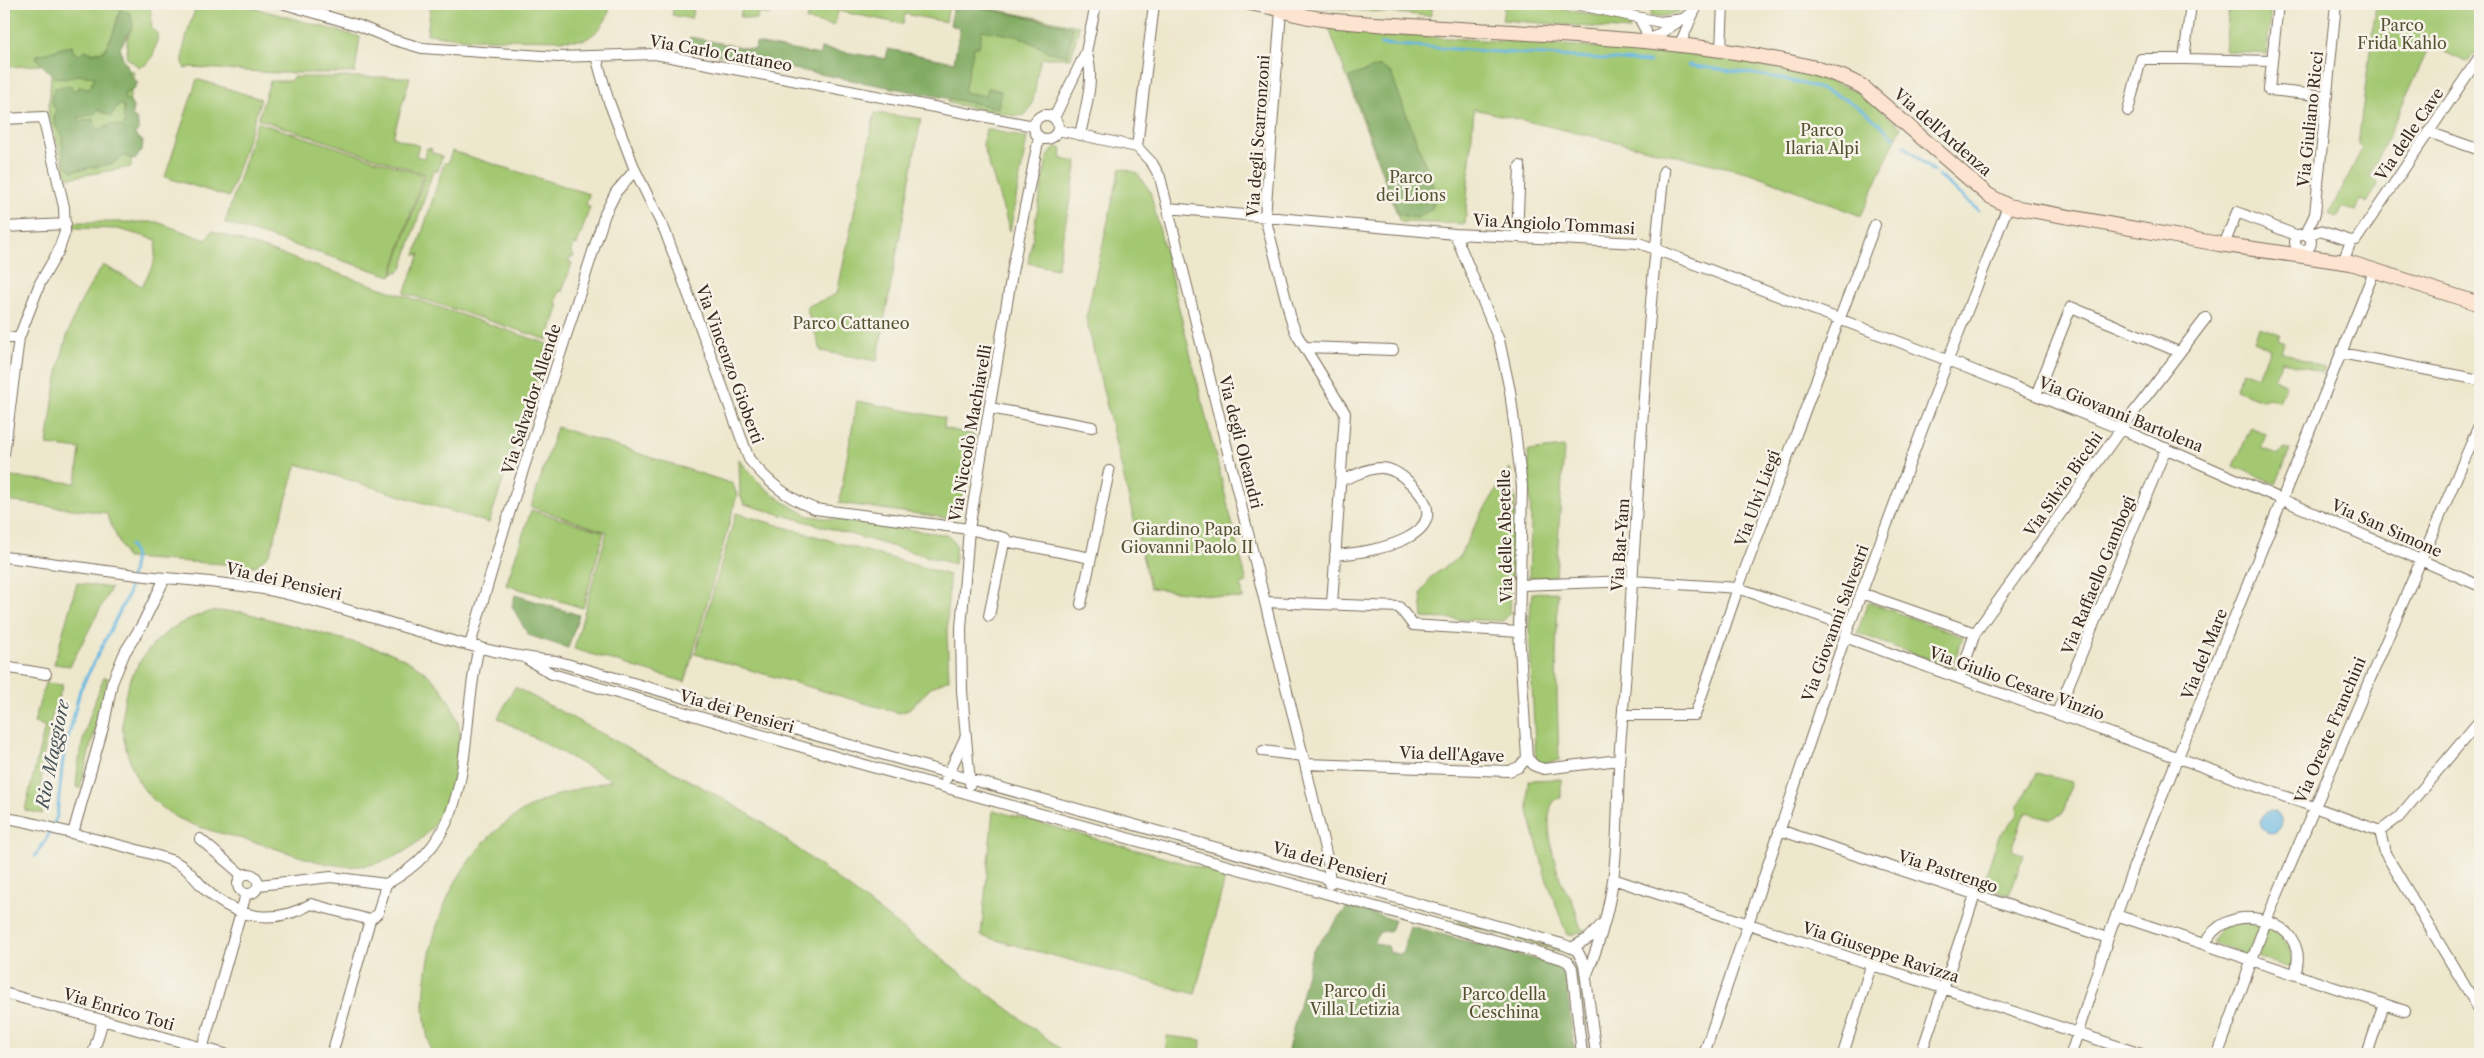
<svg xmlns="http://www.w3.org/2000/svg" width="2484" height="1058" viewBox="0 0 2484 1058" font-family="'Libre Caslon Text',serif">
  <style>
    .green { fill: #a3c871; stroke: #6f7948 }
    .forest { fill: #82ac63; stroke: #5e6b40; fill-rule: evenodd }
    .water { fill: #66b7e1; stroke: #507080 }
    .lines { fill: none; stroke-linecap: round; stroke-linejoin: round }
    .stream { stroke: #66b7e1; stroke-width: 3 }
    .minor-casing { stroke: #796c5b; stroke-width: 12 }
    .secondary-casing { stroke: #796c5b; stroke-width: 16 }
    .minor { stroke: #fff; stroke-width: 10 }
    .secondary { stroke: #fde4d1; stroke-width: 14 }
    .labels { text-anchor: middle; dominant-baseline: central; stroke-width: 5; stroke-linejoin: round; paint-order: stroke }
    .park-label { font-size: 16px; fill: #555233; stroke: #f7f3e8 }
    .street-label { font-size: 16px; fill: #3b2a1e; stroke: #f7f3e8 }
    .water-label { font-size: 18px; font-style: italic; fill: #485458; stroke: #f7f3e8 }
  </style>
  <rect width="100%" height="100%" fill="#f7f3e8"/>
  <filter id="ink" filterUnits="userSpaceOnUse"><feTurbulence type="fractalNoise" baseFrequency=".02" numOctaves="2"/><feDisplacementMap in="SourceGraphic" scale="10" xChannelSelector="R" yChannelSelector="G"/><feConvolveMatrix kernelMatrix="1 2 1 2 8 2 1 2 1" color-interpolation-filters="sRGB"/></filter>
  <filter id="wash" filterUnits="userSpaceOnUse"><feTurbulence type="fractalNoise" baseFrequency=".0096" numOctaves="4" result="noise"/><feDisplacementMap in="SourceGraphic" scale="20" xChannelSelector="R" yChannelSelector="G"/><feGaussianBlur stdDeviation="1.12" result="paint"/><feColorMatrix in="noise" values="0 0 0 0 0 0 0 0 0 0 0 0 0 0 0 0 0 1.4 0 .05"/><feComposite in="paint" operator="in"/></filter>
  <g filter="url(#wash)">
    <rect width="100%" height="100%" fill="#ede7cc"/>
    <!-- green -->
    <path class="green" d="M 4,4 L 150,4 L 152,29 L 158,34 C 155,48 155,64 139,67 L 127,58 L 127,39 L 133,25 L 120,10 L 113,34 L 104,51 L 79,55 L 65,47 L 46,54 L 37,55 L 43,63 L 41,65 L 4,67 Z
      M 198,4 L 240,4 L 360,37 L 355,73 L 274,73 L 191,67 L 185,69 C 178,56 191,18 198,4 Z
      M 431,4 L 610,4 C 610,19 597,34 584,40 L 468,39 L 427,34 Z
      M 666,4 L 704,4 L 703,8 L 694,7 L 691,19 L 672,15 L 674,6 Z
      M 714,4 L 949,4 L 946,22 L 905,14 L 903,24 L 838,11 L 834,26 L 806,20 L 808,13 L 773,6 L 770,15 L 758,13 L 757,20 L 740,17 L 742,9 Z
      M 966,4 L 1079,26 L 1071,58 L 1042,58 C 1033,77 1039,99 1025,115 L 1016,116 L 948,103 Z
      M 1290,4 L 1434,4 L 1430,16 Z
      M 1505,4 L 1537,4 L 1629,22 L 1630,30 L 1502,20 Z
      M 1653,4 L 1688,4 C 1677,16 1666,17 1650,16 Z
      M 2229,4 L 2271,4 L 2267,54 L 2225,51 Z
      M 2376,4 L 2480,4 L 2480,47 L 2468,63 L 2430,45 L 2370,176 L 2379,183 L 2367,203 L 2361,199 L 2356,211 L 2342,207 L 2338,217 L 2329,214 L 2362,149 L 2358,144 Z
      M 1329,28 L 1371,33 L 1672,52 L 1782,66 L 1850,88 L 1867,98 L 1901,127 L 1861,216 L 1751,173 L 1474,109 L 1465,224 L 1400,222 Z
      M 52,64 L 134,71 L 129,102 L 131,167 L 68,178 L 48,114 Z
      M 293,77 L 410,77 L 393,137 L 419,146 L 416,156 L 424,158 L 427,148 L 432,149 L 431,152 L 442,156 L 438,171 L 433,171 L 402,269 L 392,275 L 425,174 L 258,119 L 270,81 L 290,81 Z
      M 197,79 L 261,99 L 229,197 L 165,177 Z
      M 875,113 L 921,119 L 877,361 L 821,351 L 806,307 L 837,294 Z
      M 257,122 L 423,175 L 391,276 L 225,223 Z
      M 986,129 L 1027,138 L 1010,231 L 983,145 Z
      M 1056,147 L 1062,149 L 1061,159 L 1077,162 L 1057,269 L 1028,263 L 1047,157 Z
      M 452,151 L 589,194 L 586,205 L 590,207 L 577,245 L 574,244 L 571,253 L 574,255 L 573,258 L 570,257 L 569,262 L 572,263 L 562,292 L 559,291 L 556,303 L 559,304 L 548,340 L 404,293 L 420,254 L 415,255 L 444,163 L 448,163 Z
      M 1120,168 L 1137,173 L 1150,191 L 1247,583 L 1241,585 L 1243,599 L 1150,588 L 1086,318 Z
      M 75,222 L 157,222 L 206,240 L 212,231 L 548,344 L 489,523 L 297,464 L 270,553 L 256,566 L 126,558 L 106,513 L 6,501 L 9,477 L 76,483 L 80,449 L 47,445 C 54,396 59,342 83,298 C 89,287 96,276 103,265 L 142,286 L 154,263 L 157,240 L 118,229 L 74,228 Z
      M 2259,327 L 2280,334 L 2278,339 L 2284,342 L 2281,351 L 2324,368 L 2322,373 L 2282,361 L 2274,379 L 2286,385 L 2279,402 L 2270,398 L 2261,400 L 2235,390 L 2243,371 L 2258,377 L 2270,349 L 2254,341 Z
      M 857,401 L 945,418 L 944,428 L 975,435 L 958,515 L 946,518 L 839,503 Z
      M 557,427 L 733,484 L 737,495 L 685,682 L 574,649 L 607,532 L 531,507 Z
      M 2251,427 L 2266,434 L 2261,448 L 2277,454 L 2285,448 L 2290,450 L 2276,484 L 2234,466 Z
      M 1564,447 L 1556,576 L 1529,578 L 1531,523 L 1528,451 Z
      M 739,459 C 759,486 780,502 810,516 L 949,535 L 956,545 L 954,564 L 744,504 L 740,495 Z
      M 1510,468 L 1515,500 L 1510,613 L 1503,621 L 1423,618 L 1421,594 L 1431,577 L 1459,557 L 1479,518 Z
      M 531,510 L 604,532 L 583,608 L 506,585 Z
      M 736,513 L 949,575 L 947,634 L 949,679 L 933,686 L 908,710 L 899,713 L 695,654 Z
      M 77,583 L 111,588 L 70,666 L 54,664 Z
      M 1558,592 L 1556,659 L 1559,760 L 1536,765 L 1529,626 L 1532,593 Z
      M 1868,602 L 1963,637 L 1952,668 L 1857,633 Z
      M 214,611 L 243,612 L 389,652 C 413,662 434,675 448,699 C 487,765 437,859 361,866 C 328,869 292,853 261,844 C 234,836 205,831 180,819 C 168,813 156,803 147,793 C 137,782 131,766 127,752 C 108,688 150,624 214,611 Z
      M 104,677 L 108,678 L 80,788 L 76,787 C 78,748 90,713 104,677 Z
      M 45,683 L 63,685 C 47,726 38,770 42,814 L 25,810 L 45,726 L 34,723 Z
      M 515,687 L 720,797 L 765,824 L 1067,1054 L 431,1054 C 428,1039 424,1021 424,1005 C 427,924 459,842 536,804 C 561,792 586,787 612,780 L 498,718 Z
      M 2037,773 L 2072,782 L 2063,813 L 2051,819 L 2027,812 L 2023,817 L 2012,850 L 2024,855 L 2009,895 L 1982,885 L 1999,836 L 2018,815 L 2017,808 Z
      M 1561,779 L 1561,798 C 1537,800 1555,868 1562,883 C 1564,889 1569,894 1572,900 C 1576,909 1578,920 1581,930 L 1586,929 L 1582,933 L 1567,935 L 1546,878 L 1528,811 L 1528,780 Z
      M 993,810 L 1226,875 L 1195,994 L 981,936 Z
      M 1459,921 L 1565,951 L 1573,956 L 1578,966 L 1589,1054 L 1576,966 L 1572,958 L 1564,953 L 1458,923 Z
      M 2244,923 L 2259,926 L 2249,955 L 2212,942 L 2219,929 Z
      M 2267,929 C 2285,937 2295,948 2293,969 L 2257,957 Z
      M 1167,1036 L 1201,1040 L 1200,1054 L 1165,1054 Z"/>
    <!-- forest -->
    <path class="forest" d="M 954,4 L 965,4 L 1073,27 L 1068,56 L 1049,52 L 1020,37 L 982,30 L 979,47 L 974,47 L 964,92 L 986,96 L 988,88 L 1001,91 L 998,108 L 688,49 L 690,37 L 755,50 L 756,43 L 820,55 L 821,48 L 886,59 L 888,49 L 954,62 L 960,28 L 950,25 Z
      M 120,10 L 130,13 L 133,25 L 120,48 L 124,62 L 127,64 L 130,77 L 138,82 L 133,90 L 124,94 L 125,100 L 129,100 L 133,107 L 132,115 L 137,120 L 139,130 L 134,134 L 143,141 L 142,150 L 135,160 L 124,156 L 112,164 L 72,171 L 64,163 C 65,155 61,146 62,135 C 55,125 52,123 56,110 C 50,103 51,97 55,88 L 69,85 L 74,91 L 79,87 L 89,89 L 95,77 L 77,75 L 65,79 L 54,77 L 36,59 L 37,55 C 49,54 60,47 72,46 L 73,51 L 79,55 L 85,50 L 92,53 L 104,51 L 113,34 ZM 118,105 L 123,105 C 125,112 122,118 125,123 L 122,127 L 113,124 L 99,129 L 95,126 L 93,119 L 80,121 L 79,117 L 93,115 L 98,110 L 111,116 Z
      M 1380,66 L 1391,73 L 1436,193 L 1432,209 L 1417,218 L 1399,215 L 1349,77 Z
      M 515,595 L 579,615 L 568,648 L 528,635 L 512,606 Z
      M 1348,906 L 1394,920 L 1390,931 L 1380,932 L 1375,939 L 1376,944 L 1387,946 L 1390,952 L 1402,955 L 1410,926 L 1564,967 L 1575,1054 L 1287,1054 L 1312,952 Z"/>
    <!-- water -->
    <path class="water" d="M2260 822a11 11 0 1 1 22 0a11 11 0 1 1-22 0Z"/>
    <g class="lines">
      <!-- stream -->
      <path class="stream" d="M 1380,44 L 1650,62
        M 1688,65 C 1740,73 1799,76 1847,100 C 1866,110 1880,125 1895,138
        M 1904,146 L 1933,171
        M 1938,175 L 1978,210
        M 35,856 L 47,838 L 57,816 L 63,759 L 80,690 L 128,595 L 135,556 L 130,545"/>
    </g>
  </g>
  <g filter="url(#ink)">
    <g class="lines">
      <!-- minor casing -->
      <g class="minor-casing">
        <path id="minor" d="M 285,4 L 360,26 L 391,39 L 422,48 L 558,57 L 655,54 L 1034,126
          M 1245,4 L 1281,11 L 1265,217 L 1292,323 L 1297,335 L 1345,413 L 1332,604
          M 1575,4 L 1660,22 L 1683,19 L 1692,12
          M 2191,4 L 2184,59 L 2272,61
          M 2278,4 L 2269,90 L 2327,96
          M 1639,18 L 1646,31 L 1646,42
          M 1646,42 L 1678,22
          M 1679,45 C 1687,31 1690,16 1699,4
          M 1721,50 L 1723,4
          M 596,56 L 608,99 L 635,170 L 665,231 L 749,459 C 768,482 787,498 815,509 L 969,529 L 1005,538 L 989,616
          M 2128,111 L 2141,59 L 2184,59
          M1034 127a12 12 0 1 1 24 0a12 12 0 1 1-24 0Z
          M 1054,118 L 1086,52 L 1096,4
          M 4,119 L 43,117 L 64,207 L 65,232 L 58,252 L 40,283 L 19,338 L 4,454
          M 1058,130 L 1137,147 L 1152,163 L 1160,177 L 1305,764 L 1328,862 L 1330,884
          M 2428,132 L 2480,150
          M 1080,135 C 1085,110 1096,77 1086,52
          M 1137,147 L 1154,4
          M 1168,208 L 1455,234 L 1639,243 L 1960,365 L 2121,429 L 2480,586
          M 4,227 L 66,224
          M 1455,234 L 1499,340 L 1510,391 L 1522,486 L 1519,632 L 1527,758
          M 2306,234 L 2315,214 L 2336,4
          M2295 242a8 8 0 1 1 16 0a8 8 0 1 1-16 0Z
          M 1517,236 L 1520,166
          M 2308,236 L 2320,231 L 2351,241 L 2356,240 L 2480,56
          M 2224,245 L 2237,212 L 2298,236
          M 2343,262 L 2351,241
          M 4,338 L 19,338
          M 1305,347 L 1393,350
          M 2341,353 L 2480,380
          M 2036,395 L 2071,307 L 2179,352
          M 990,408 L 1092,427
          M 1004,541 L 1091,558 L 1081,604
          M 1335,555 C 1371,553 1465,536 1411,484 C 1403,476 1393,468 1381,468 C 1369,467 1353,477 1341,480
          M 4,557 C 58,563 111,573 165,578 C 202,581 238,584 274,591 C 368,611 460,652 556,661 L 948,773 L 1562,944 L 1577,950 L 1584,964 L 1596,1054
          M 1091,558 L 1109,471
          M 1521,585 L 1632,581 L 1738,588 L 1849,626
          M 1861,593 L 1975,633
          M 1265,602 L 1399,607 L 1413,625 L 1519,632
          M 1845,637 L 2380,831 L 2385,853 L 2480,1011
          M 470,645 L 501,539 L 605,214 L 616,192 L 635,170
          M 527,659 L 552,674 L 847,760 L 1562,959 L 1568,962 L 1572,968 L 1582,1054
          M 4,667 L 46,674
          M 1960,677 L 1975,633 L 1983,622 L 2121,429 L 2206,318
          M 2057,713 L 2166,448
          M 1623,715 L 1695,715 L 1738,588 L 1875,225
          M 1263,751 L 1303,756
          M 1527,758 L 1535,766 L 1544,769 L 1619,760
          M 1305,764 L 1509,771 L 1519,767 L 1527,758
          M 946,779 L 965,738
          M 970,784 L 962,691 L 961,628 L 969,529 L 1013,267 L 1038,142 L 1041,138
          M 4,818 C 25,820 46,827 67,832 C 101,841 136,848 170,860 C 188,866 194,879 207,891 C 238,919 275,925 311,904 L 370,920
          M 1779,830 L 2108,938
          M 2380,831 L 2399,817 L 2480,720
          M 73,833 L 104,724 L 112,683 L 125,652 L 142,625 L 165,578
          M 200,839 L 242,875
          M238 884a10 10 0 1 1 20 0a10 10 0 1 1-20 0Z
          M 1613,879 L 2141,1054
          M 259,885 L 331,877 L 386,884
          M 2116,915 L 2384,1004 L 2367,1054
          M 370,920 L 378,913 L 386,884 C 482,834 457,734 479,647
          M 2205,944 C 2224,903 2288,914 2297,951 C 2299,959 2297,967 2295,975
          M 1573,947 L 1589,938 L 1602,924
          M 1587,974 C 1600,942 1610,907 1614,872 C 1619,827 1617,780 1621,734 C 1637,547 1642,358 1664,171
          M 4,993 L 225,1054
          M 2384,1004 L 2405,1011
          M 201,1053 L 246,894
          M 93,1054 L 103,1020
          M 332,1054 L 370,920
          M 1704,1054 L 1845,637 L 1948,360 L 2008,206
          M 1843,1054 L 1871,966
          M 1921,1054 L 1975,895
          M 2071,1054 L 2108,938 L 2134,866 L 2375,269
          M 2218,1054 L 2266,921 L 2480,423"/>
      </g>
      <!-- secondary casing -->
      <g class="secondary-casing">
        <path id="secondary" d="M 1265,4 C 1309,23 1363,23 1411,26 C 1526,34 1644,36 1758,56 C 1794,63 1832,69 1863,87 L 1988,195 L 2008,206 L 2219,244 L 2351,263 L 2480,304"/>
      </g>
      <!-- minor -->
      <use href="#minor" class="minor"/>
      <!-- secondary -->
      <use href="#secondary" class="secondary"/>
    </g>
  </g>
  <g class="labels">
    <!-- park labels -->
    <g class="park-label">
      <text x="2402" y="25">Parco<tspan x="2402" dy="18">Frida Kahlo</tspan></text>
      <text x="1822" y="130">Parco<tspan x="1822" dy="18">Ilaria Alpi</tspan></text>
      <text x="1411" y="177">Parco<tspan x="1411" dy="18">dei Lions</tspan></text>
      <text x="851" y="323">Parco Cattaneo</text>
      <text x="1187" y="529">Giardino Papa<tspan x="1187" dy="18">Giovanni Paolo II</tspan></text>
      <text x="1355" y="991">Parco di<tspan x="1355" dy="18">Villa Letizia</tspan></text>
      <text x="1504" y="994">Parco della<tspan x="1504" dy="18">Ceschina</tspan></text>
    </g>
    <!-- street labels -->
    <g class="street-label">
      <text transform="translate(721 53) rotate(10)">Via Carlo Cattaneo</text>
      <text transform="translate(2310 119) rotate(-84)">Via Giuliano Ricci</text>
      <text transform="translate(1943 132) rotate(41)">Via dell'Ardenza</text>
      <text transform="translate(2409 134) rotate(-56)">Via delle Cave</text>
      <text transform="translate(1258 136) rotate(-86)">Via degli Scarronzoni</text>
      <text transform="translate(1554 224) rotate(3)">Via Angiolo Tommasi</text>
      <text transform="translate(730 364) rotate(70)">Via Vincenzo Gioberti</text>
      <text transform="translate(531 399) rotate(-72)">Via Salvador Allende</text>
      <text transform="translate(2121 414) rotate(22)">Via Giovanni Bartolena</text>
      <text transform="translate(970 433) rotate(-80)">Via Niccolò Machiavelli</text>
      <text transform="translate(1241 442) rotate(76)">Via degli Oleandri</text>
      <text transform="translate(2063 484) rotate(-55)">Via Silvio Bicchi</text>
      <text transform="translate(1757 498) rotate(-70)">Via Ulvi Liegi</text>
      <text transform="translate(2387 528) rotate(24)">Via San Simone</text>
      <text transform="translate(1505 536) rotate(-91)">Via delle Abetelle</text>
      <text transform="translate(1620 545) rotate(-86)">Via Bat-Yam</text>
      <text transform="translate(2098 575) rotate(-68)">Via Raffaello Gambogi</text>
      <text transform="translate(284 581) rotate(13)">Via dei Pensieri</text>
      <text transform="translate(1835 623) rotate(-70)">Via Giovanni Salvestri</text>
      <text transform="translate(2204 654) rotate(-68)">Via del Mare</text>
      <text transform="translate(2017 683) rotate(20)">Via Giulio Cesare Vinzio</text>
      <text transform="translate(737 711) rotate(16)">Via dei Pensieri</text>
      <text transform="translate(2330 730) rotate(-67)">Via Oreste Franchini</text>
      <text transform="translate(1452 754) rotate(2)">Via dell'Agave</text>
      <text transform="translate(1330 863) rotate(16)">Via dei Pensieri</text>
      <text transform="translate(1948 871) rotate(18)">Via Pastrengo</text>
      <text transform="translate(1881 952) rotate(18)">Via Giuseppe Ravizza</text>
      <text transform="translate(119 1009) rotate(16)">Via Enrico Toti</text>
    </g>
    <!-- water labels -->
    <g class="water-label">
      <text transform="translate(53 754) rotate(-79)">Rio Maggiore</text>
    </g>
  </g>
  <!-- margin -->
  <rect width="2484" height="1058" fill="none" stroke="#f7f3e8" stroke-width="20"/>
</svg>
